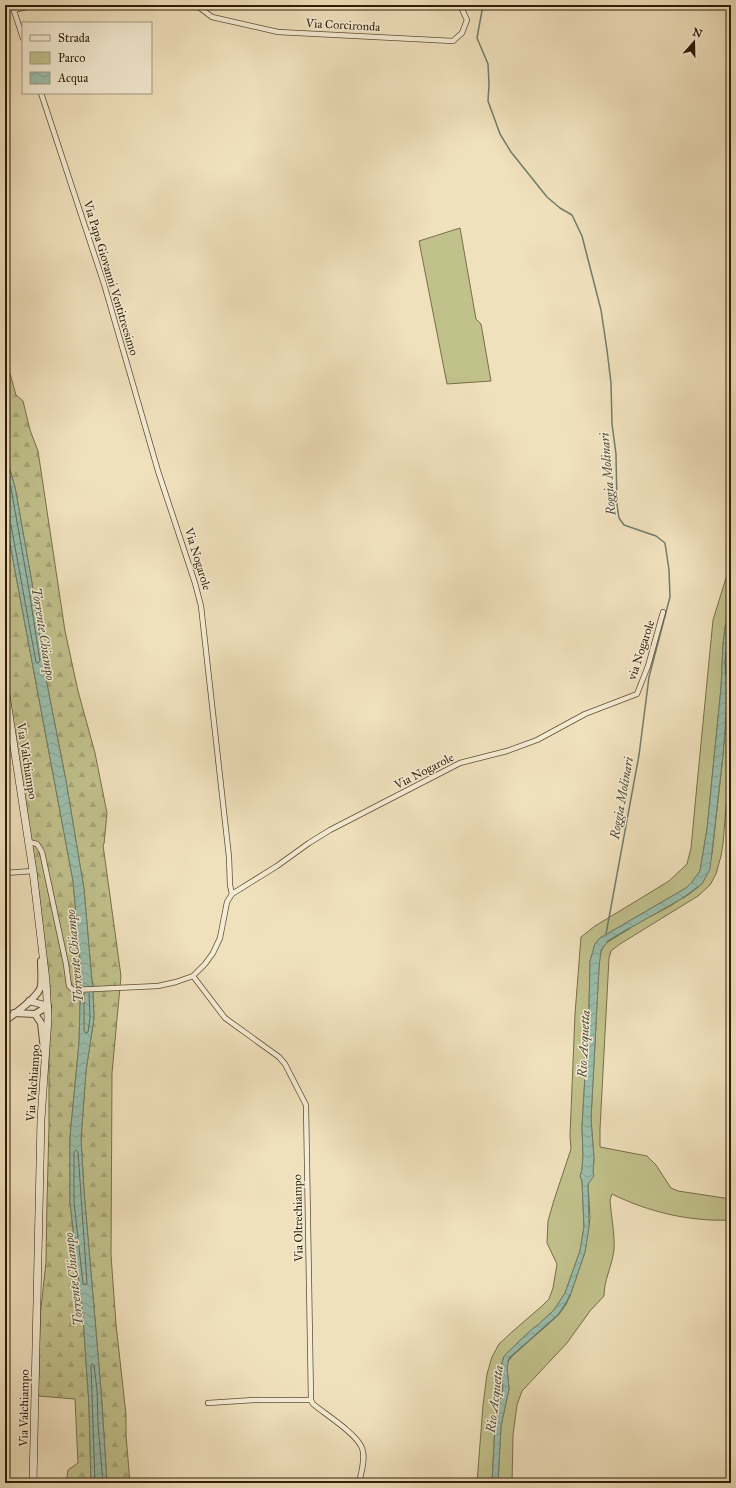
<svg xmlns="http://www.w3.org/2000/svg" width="736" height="1488" viewBox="0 0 736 1488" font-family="'IM FELL Great Primer',serif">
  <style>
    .green { fill: #c1c18c; stroke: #786e48 }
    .forest { fill: url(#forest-firs); stroke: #786e48 }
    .water { fill: url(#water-waves); stroke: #6f7d69 }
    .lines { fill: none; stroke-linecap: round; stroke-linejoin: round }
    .shore { stroke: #646d58; stroke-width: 1 }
    .stream { stroke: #6f7d69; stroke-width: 1.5 }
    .minor-casing { stroke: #5e4d33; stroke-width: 6 }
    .tertiary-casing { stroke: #5e4d33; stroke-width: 8 }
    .secondary-casing { stroke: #2e1c05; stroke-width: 8 }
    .minor { stroke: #f5ecd4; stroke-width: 4.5 }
    .tertiary { stroke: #f5ecd4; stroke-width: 6 }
    .secondary { stroke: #f5ecd4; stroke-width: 7 }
    .labels { text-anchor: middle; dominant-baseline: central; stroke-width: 3; stroke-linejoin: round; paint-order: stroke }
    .street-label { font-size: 12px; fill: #2e1c05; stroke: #f5ecd4 }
    .water-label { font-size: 13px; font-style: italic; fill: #4f4d37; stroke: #f5ecd4 }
  </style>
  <defs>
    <pattern id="forest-firs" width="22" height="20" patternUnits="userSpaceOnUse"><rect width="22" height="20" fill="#c1c18c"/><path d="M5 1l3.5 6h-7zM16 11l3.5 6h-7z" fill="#a6a577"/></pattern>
    <pattern id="water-waves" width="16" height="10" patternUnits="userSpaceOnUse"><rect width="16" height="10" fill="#9bbeac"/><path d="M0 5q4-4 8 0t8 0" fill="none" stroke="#86a392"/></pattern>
  </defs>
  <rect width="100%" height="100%" fill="#f0e1bd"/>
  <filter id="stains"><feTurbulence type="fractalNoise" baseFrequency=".005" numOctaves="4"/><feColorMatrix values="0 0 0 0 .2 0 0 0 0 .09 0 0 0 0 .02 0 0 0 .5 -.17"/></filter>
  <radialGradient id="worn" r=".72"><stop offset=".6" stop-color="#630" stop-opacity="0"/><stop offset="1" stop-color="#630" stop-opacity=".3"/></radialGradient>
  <!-- green -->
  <path class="green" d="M 460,228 L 476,319 L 481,324 L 491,381 L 447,384 L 419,241 Z
    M 731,562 L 731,607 L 725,627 L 723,645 L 721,688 L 707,829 L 700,871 L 692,882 L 686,888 L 600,938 L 595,944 L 590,961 L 589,1009 L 582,1127 L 583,1155 L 582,1170 L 580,1176 L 582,1181 L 584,1227 L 580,1251 L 565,1293 L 554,1310 L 539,1324 L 531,1330 L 504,1356 L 501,1367 L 503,1388 L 495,1425 L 492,1483 L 477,1483 L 483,1405 L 487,1374 L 492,1357 L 499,1344 L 513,1331 L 542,1306 L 549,1299 L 553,1288 L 557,1264 L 547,1243 L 548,1221 L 554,1200 L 571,1149 L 570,1136 L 575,1014 L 581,937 L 595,926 L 669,881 L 687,864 L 691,848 L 696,795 L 713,620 Z
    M 731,651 L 731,746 L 723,844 L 721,856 L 716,874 L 710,885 L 698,896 L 620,944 L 611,951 L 609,958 L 600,1129 L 600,1147 L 647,1156 L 656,1165 L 671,1188 L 678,1191 L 731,1199 L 731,1220 C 691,1222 648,1212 612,1194 L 610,1200 C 611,1216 615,1234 614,1250 C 612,1266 604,1280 604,1296 L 590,1311 L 567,1343 L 522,1391 L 517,1405 L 513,1435 L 512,1483 L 498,1483 L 501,1426 L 509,1389 L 507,1368 L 509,1358 L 534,1335 L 543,1329 L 559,1314 L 566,1303 L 570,1296 L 585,1252 L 590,1218 L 588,1184 L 593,1172 L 594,1158 L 591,1119 L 599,967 C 600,951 602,945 616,935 L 672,905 L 702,884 L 712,854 L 723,755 Z"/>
  <!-- forest -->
  <path class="forest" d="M 5,356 L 16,395 L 23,401 L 30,430 L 38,451 L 65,631 L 78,691 L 95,753 L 107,813 L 104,844 L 103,845 L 121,976 L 112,1073 L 111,1255 L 116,1324 L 126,1415 L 126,1435 L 130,1483 L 107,1483 L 101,1390 L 84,1191 L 81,1138 L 86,1071 L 94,1018 L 93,993 L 84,889 L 66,781 L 47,684 L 32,583 L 15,487 L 5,453 Z
    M 5,517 L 73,881 L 81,971 L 79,1043 L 70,1137 L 70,1202 L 83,1317 L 89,1405 L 91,1483 L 66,1483 L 68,1470 L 78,1463 L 75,1399 L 38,1396 L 40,1317 L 46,1262 L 47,1202 L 49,1126 L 49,988 L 5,691 Z"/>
  <!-- water -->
  <path class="water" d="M 5,453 L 15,487 L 32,583 L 47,684 L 66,781 L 84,889 L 93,993 L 94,1018 L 86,1071 L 81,1138 L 84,1191 L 101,1390 L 107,1483 L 91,1483 L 89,1405 L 83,1317 L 70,1202 L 70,1137 L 79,1043 L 81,971 L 73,881 L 5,517 Z
    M 731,607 L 731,651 L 723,755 L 710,869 L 702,884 L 688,895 L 609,940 L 601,950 L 599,967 L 591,1119 L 594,1158 L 593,1172 L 594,1176 L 588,1184 L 589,1227 L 585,1252 L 570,1296 L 559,1314 L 509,1358 L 507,1368 L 509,1389 L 501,1426 L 498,1483 L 492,1483 L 495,1425 L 503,1388 L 501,1367 L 504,1356 L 531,1330 L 539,1324 L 554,1310 L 565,1293 L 580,1251 L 584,1227 L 582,1181 L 580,1176 L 582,1170 L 583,1155 L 582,1127 L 589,1009 L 590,961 L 595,944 L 600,938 L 686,888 L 692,882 L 700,871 L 707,829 L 721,688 L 723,645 L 725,627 Z"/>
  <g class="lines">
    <!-- shore -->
    <path class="shore" d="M 5,468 L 11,488 L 28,584 L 40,661 L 38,663 L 36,662 L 11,525 L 9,522 L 5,521
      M 731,621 L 725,662 L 726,676 L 731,677
      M 84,993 L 84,1031 L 86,1033 L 88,1032 L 90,1018 L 89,993
      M 76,1150 L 78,1152 L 87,1283 L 86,1285 L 83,1284 L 74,1202 L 74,1152 Z
      M 95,1483 L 91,1366 L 92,1364 L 94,1365 L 97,1390 L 98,1424 L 103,1483"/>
    <!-- stream -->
    <path class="stream" d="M 483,5 L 477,38 L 488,64 L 489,84 L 488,101 L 500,134 L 511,152 L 547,197 L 560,208 L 572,215 L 582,236 L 601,310 L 607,350 L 611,383 L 612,424 L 616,454 L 617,505 L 619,518 L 624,525 L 656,536 L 665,543 L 669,570 L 670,597 L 649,677 L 639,755 L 606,934
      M 683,898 L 698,887
      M 607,942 L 630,928
      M 508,1361 L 512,1356 L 558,1315 L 566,1304 L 570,1295"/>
    <!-- minor casing -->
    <g class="minor-casing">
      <path id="minor" d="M 12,5 L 23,38
        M 196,5 L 212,17 L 278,32 L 453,41 L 462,33 L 467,20 L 460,5
        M 14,10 L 34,5
        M 41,93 L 104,284 L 158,471 L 195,583 L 201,606 L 229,857 L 230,885 L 232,894
        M 29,842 L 37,844 L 42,852 L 66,964 L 69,986 L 73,990 L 158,986 L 176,982 L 193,976 L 205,964 L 213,953 L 220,938 L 227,902 L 232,894 L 277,866 L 309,843 L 330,830 L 460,763 L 507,751 L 537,740 L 585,714 L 637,694 L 648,666 L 663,612
        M 5,873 L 33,871
        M 193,976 L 225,1018 L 279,1057 L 285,1064 L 306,1105 L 311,1400 L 313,1404 C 325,1414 357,1434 362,1448 C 366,1458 361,1473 359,1483
        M 208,1403 L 254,1400 L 311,1400"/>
    </g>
    <!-- tertiary casing -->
    <g class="tertiary-casing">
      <path id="tertiary" d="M 29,1001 L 48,1006
        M 14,1013 L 35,1014 L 48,1006
        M 35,1014 L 41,1023 L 44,1050
        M 5,1021 C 14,1014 39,997 41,986 C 42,978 41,969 41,961"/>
    </g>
    <!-- secondary casing -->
    <g class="secondary-casing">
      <path id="secondary" d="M 5,688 L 33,871 L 46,981 L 48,1018 L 41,1119 L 33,1483"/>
    </g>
    <!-- minor -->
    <use href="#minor" class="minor"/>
    <!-- tertiary -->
    <use href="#tertiary" class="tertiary"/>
    <!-- secondary -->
    <use href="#secondary" class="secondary"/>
  </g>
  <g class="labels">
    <!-- street labels -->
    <g class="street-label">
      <text transform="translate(343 25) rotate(3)">Via Corcironda</text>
      <text transform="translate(111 278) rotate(73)">Via Papa Giovanni Ventitreesimo</text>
      <text transform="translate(198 559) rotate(73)">Via Nogarole</text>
      <text transform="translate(641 650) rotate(-72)">via Nogarole</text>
      <text transform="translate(27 761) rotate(81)">Via Valchiampo</text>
      <text transform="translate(424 771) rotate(-27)">Via Nogarole</text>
      <text transform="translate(33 1083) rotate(-86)">Via Valchiampo</text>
      <text transform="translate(298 1218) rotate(-91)">Via Oltrechiampo</text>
      <text transform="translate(24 1408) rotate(-89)">Via Valchiampo</text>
    </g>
    <!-- water labels -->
    <g class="water-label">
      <text transform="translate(608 474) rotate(-95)">Roggia Molinari</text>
      <text transform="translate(43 634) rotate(81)">Torrente Chiampo</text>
      <text transform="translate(622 798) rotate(-80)">Roggia Molinari</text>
      <text transform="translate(75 956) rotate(-95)">Torrente Chiampo</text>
      <text transform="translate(584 1044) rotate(-87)">Rio Acquetta</text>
      <text transform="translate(74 1279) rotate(-96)">Torrente Chiampo</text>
      <text transform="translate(495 1399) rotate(-83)">Rio Acquetta</text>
    </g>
  </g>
  <!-- margin -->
  <rect width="736" height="1488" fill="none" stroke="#f0e1bd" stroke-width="20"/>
  <rect x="6" y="6" width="724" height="1476" fill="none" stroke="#2e1c05" stroke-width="2"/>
  <rect x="10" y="10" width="716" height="1468" fill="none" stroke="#2e1c05"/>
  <!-- legend -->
  <rect x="22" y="22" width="130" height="72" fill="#f5ecd4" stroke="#a59981"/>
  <rect x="30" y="35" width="20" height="6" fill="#f5ecd4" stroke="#a59981"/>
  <text x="58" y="42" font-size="12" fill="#2e1c05">Strada</text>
  <rect x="30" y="52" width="20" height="12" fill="#c1c18c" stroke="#a59981"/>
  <text x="58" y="62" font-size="12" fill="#2e1c05">Parco</text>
  <rect x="30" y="72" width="20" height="12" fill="url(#water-waves)" stroke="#a59981"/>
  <text x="58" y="82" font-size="12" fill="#2e1c05">Acqua</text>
  <!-- north arrow -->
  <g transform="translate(694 42) rotate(20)" stroke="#f5ecd4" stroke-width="3" paint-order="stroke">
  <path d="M0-3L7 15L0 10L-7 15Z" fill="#2e1c05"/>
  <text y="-6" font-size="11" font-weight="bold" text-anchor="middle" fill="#2e1c05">N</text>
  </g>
  <rect width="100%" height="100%" filter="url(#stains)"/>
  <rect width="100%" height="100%" fill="url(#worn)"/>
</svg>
